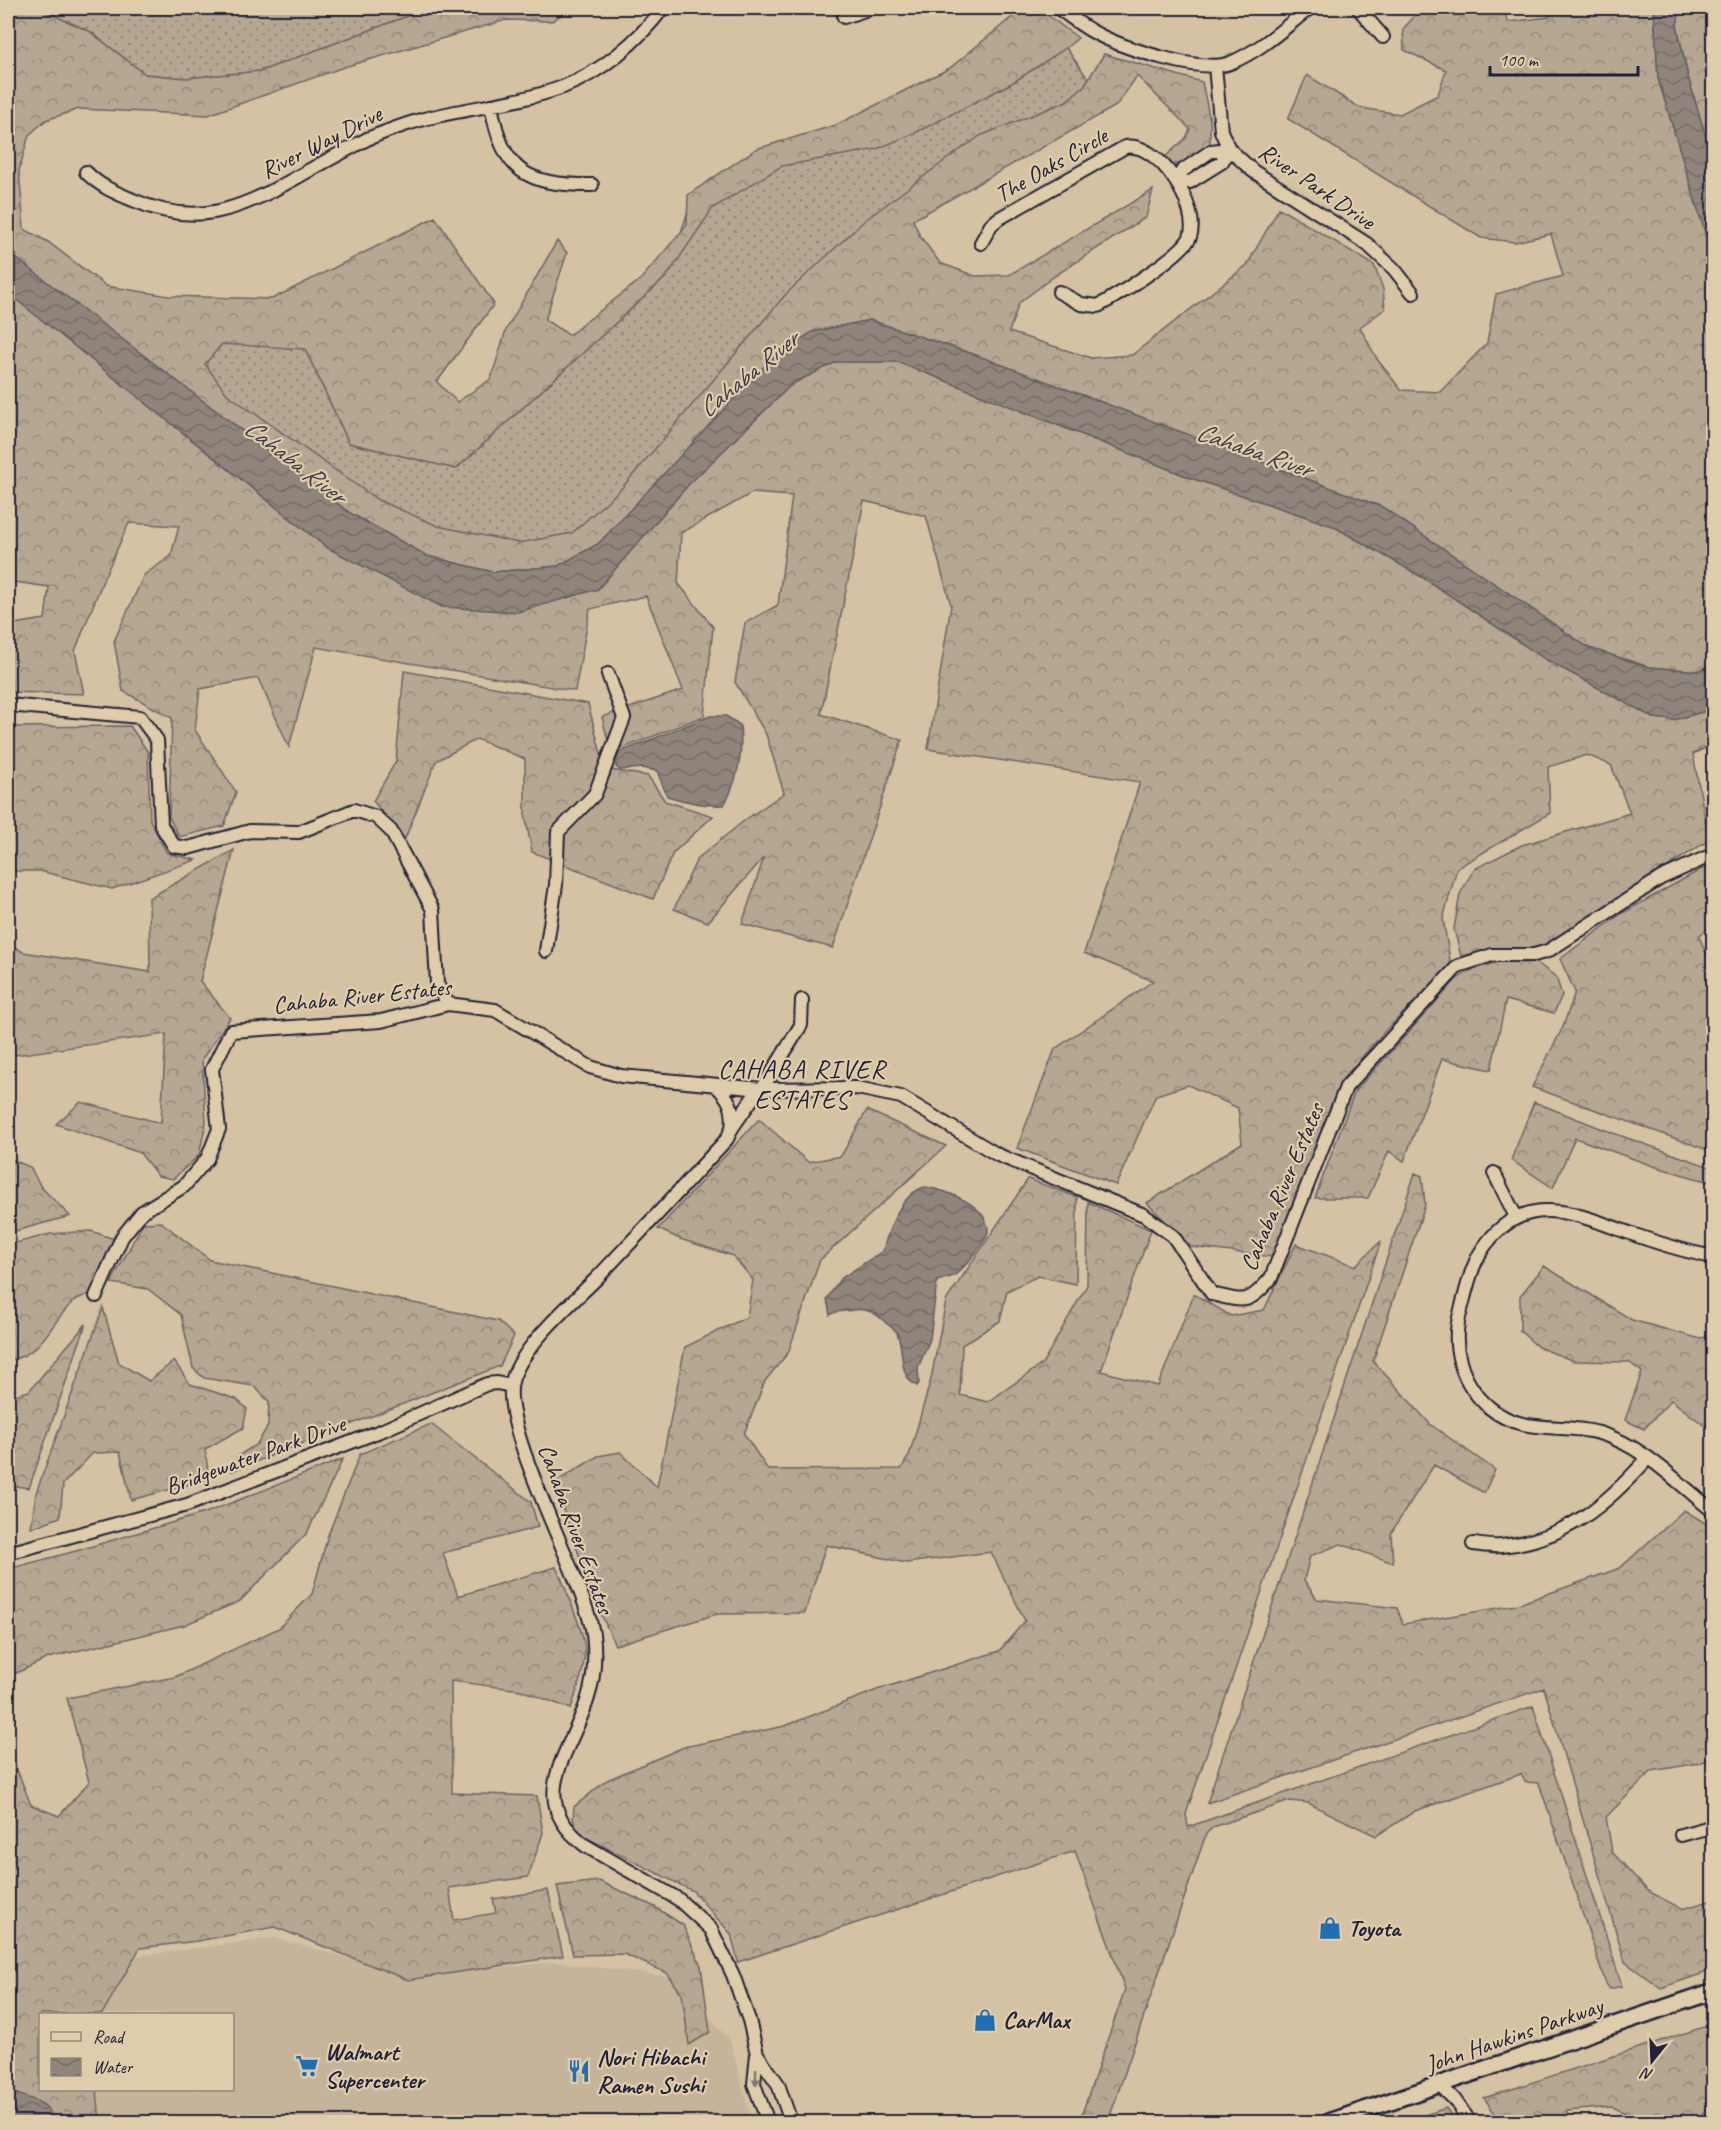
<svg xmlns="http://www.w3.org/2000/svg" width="1721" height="2130" viewBox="0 0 1721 2130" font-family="Caveat,sans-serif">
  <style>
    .built { fill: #c5b49a }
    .grass { fill: url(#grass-dots); stroke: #6c6466; stroke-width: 1.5 }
    .forest { fill: url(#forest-crowns); stroke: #6c6466; stroke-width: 1.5 }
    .water { fill: url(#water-waves); stroke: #635d62; stroke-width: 1.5 }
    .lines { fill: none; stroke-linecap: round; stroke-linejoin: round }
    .minor-casing { stroke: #22223b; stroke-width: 16 }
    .major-casing { stroke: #22223b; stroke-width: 20 }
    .minor { stroke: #dfccaa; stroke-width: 12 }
    .major { stroke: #dfccaa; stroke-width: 15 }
    .oneway { fill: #807772 }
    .labels { text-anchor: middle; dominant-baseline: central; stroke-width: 4.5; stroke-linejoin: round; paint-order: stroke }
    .street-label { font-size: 24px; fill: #22223b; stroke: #dfccaa }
    .poi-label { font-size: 24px; font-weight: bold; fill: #22223b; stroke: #dfccaa; text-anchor: start }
    .water-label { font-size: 26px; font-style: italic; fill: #3d3b4b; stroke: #dfccaa }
    .neighbourhood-label { font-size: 26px; letter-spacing: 1.5px; fill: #22223b; stroke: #dfccaa }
  </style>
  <defs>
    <pattern id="grass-dots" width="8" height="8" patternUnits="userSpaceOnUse" patternTransform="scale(1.5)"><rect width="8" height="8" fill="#b6a792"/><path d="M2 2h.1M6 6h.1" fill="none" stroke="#948878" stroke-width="1.8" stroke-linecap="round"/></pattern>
    <pattern id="forest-crowns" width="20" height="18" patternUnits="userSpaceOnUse" patternTransform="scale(1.5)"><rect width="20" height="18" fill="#b6a792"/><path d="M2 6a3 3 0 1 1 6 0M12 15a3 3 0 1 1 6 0" fill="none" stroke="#948878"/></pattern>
    <pattern id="water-waves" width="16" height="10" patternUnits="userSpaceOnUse" patternTransform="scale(1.5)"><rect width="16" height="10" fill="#8f857c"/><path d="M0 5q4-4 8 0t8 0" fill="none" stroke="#746c67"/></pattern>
  </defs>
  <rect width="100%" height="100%" fill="#d4c2a3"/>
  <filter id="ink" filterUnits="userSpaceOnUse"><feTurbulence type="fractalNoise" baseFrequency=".0167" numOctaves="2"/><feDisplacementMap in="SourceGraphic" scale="12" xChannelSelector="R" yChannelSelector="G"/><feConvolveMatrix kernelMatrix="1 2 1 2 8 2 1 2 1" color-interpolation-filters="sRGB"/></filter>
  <g filter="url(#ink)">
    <!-- built -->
    <path class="built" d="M 274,1938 L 418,1976 L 556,1962 L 672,1977 L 730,2040 L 752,2122 L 71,2122 L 75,2090 L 232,2090 L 232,2014 L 91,2014 L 137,1956 Z"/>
    <!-- grass -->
    <path class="grass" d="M 37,8 L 429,8 L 261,71 L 186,78 L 145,74 L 89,31 Z
      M 1054,31 L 1094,87 L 988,141 L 575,555 L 438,547 L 177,372 L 222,302 L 305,349 L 349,443 L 456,469 L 667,276 L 687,214 L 774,149 L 893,139 Z"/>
    <!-- forest -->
    <path class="forest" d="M 8,8 L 37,8 L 89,31 L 145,74 L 186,78 L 261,71 L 429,8 L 572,8 L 552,21 L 506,20 L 344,67 L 208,115 L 79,109 L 46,120 L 29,135 L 19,170 L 24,229 L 48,242 L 106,286 L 169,296 L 272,299 L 435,217 L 494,304 L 437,382 L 457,402 L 491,379 L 506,330 L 557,241 L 567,253 L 545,320 L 569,335 L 641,279 L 687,225 L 688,195 L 756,149 L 836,125 L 950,68 L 1023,8 L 1038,8 L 1078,38 L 1066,48 L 1012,83 L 915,133 L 877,149 L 782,166 L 713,208 L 667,276 L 456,469 L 349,443 L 305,349 L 222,344 L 205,364 L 227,394 L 378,500 L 438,526 L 519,543 L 572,533 L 621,489 L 786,294 L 864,221 L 947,159 L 980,136 L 1065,102 L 1084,86 L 1104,54 L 1202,82 L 1210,120 L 1210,145 L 1180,164 L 1171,164 L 1165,157 L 1186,138 L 1190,129 L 1137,76 L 1116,106 L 913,220 L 920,236 L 940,263 L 975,276 L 1009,275 L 1153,190 L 1146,217 L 1053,277 L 1019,303 L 1009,332 L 1091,358 L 1132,355 L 1247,265 L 1279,208 L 1374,265 L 1383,289 L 1385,309 L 1360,327 L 1377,359 L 1401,390 L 1440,392 L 1487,343 L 1496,294 L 1563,276 L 1551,234 L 1515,242 L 1481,238 L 1288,119 L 1307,75 L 1360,108 L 1400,114 L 1438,95 L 1446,70 L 1404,50 L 1403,29 L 1422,8 L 1503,8 L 1508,22 L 1549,17 L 1550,8 L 1654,8 L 1658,78 L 1713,259 L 1713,664 L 1698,671 L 1649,667 L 1589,648 L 1382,507 L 973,354 L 870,320 L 812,332 L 598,544 L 558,566 L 493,572 L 427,556 L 350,513 L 8,252 Z
      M 1680,8 L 1713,8 L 1713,161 L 1688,77 L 1677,25 Z
      M 8,293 L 326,547 L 597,589 L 689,484 L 792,384 L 836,362 L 898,362 L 1194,479 L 1333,526 L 1422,577 L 1545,659 L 1654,718 L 1674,720 L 1713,709 L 1713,744 L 1693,754 L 1709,840 L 1558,938 L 1530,951 L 1490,949 L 1461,956 L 1454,929 L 1460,894 L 1474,869 L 1522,845 L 1630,813 L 1611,765 L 1587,755 L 1548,767 L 1550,813 L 1457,868 L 1443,919 L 1451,966 L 1386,1030 L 1341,1081 L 1273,1257 L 1191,1247 L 1147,1203 L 1242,1143 L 1238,1108 L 1188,1085 L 1156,1095 L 1116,1185 L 1017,1148 L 1055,1049 L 1153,981 L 1084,953 L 1140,782 L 928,749 L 951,605 L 926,516 L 864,501 L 821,714 L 902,740 L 833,948 L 742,924 L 764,857 L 708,922 L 674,909 L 697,859 L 745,820 L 784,793 L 766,734 L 735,682 L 745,623 L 778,605 L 792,496 L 752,493 L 681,533 L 678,583 L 713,627 L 704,716 L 611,753 L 602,717 L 683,690 L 646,596 L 590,609 L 575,691 L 316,647 L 289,747 L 258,678 L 200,689 L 195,730 L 236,792 L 224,826 L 179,837 L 169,817 L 172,718 L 123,691 L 114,641 L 144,575 L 171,556 L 179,526 L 129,523 L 104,578 L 75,651 L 84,694 L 8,692 L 8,625 L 45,619 L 49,587 L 8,581 Z
      M 404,671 L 588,704 L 605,769 L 648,776 L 665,801 L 713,816 L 673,853 L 653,899 L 532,852 L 525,815 L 525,759 L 477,739 L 436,761 L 405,839 L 373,801 L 396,761 Z
      M 130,726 L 148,752 L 150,820 L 167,853 L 196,860 L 112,889 L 40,871 L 8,871 L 8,727 Z
      M 234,850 L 200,981 L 230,1018 L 202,1059 L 206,1122 L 199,1155 L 173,1179 L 158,1176 L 140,1153 L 56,1124 L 81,1102 L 161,1123 L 166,1034 L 8,1056 L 8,943 L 23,952 L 150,972 L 149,898 Z
      M 1713,865 L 1713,924 L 1699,936 L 1713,970 L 1713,1152 L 1532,1087 L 1563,1027 L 1575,992 L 1560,959 L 1621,914 L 1702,869 Z
      M 1500,961 L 1537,963 L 1556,977 L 1562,995 L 1554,1013 L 1506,1000 L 1491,1070 L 1442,1059 L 1404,1161 L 1389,1151 L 1368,1198 L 1315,1198 L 1355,1091 L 1456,980 L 1469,971 Z
      M 1534,1102 L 1613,1133 L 1713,1168 L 1713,1183 L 1656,1167 L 1575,1138 L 1553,1188 L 1511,1160 Z
      M 867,1110 L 946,1146 L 820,1260 L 788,1353 L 765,1381 L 744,1434 L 768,1470 L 901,1469 L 909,1456 L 931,1379 L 946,1301 L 1028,1179 L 1077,1197 L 1076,1284 L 1038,1276 L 1007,1291 L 1000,1321 L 962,1345 L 960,1395 L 988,1402 L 1042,1364 L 1087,1285 L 1088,1202 L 1151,1230 L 1101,1371 L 1158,1386 L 1194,1294 L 1231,1316 L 1264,1310 L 1296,1244 L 1355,1266 L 1381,1241 L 1186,1814 L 1188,1827 L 1533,1706 L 1622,1986 L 1610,1989 L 1606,1984 L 1539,1783 L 1525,1782 L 1521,1774 L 1415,1811 L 1376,1836 L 1308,1803 L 1290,1801 L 1213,1827 L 1206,1834 L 1108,2122 L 1087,2122 L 1082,2114 L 1125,1989 L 1075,1851 L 738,1962 L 731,1934 L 693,1891 L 577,1833 L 573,1819 L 574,1807 L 607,1780 L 684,1747 L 785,1726 L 877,1690 L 999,1651 L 1025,1621 L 991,1552 L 906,1563 L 826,1545 L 805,1613 L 717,1614 L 615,1645 L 594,1598 L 554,1483 L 598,1456 L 620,1452 L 657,1487 L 685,1347 L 747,1317 L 753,1280 L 733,1256 L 680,1239 L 658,1229 L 759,1119 L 808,1162 L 841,1156 Z
      M 8,1158 L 30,1167 L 41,1187 L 70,1216 L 8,1233 Z
      M 1415,1173 L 1422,1176 L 1425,1205 L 1373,1361 L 1431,1425 L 1495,1470 L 1484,1493 L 1434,1465 L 1391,1533 L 1393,1563 L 1341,1544 L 1310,1556 L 1304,1580 L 1317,1599 L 1397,1608 L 1403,1624 L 1516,1605 L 1620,1568 L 1684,1510 L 1713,1528 L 1713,1758 L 1699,1763 L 1652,1771 L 1606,1817 L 1612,1852 L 1648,1891 L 1682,1909 L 1713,1900 L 1713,1970 L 1661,1988 L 1625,1962 L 1544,1688 L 1207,1803 Z
      M 161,1222 L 210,1260 L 498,1321 L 514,1336 L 500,1366 L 232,1471 L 238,1456 L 257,1444 L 268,1426 L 269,1402 L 254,1386 L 204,1378 L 193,1368 L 181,1315 L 148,1289 L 111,1283 L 143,1223 Z
      M 91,1231 L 117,1240 L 95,1292 C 88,1295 78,1297 73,1302 C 51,1321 43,1356 8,1360 L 8,1245 L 50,1234 Z
      M 1544,1266 L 1632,1320 L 1697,1338 L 1713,1337 L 1713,1432 L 1671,1400 L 1644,1429 L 1625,1420 L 1642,1372 L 1629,1362 L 1574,1361 L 1538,1347 L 1520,1331 L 1520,1296 Z
      M 103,1308 L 119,1363 L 149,1381 L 174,1361 L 190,1384 L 236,1399 L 247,1409 L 243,1428 L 205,1449 L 209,1479 L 131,1500 L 120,1452 L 93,1453 L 63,1484 L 60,1517 L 31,1528 L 36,1493 Z
      M 86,1324 L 29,1488 L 8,1485 L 8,1397 L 29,1391 Z
      M 431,1424 L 531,1502 L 538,1527 L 443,1553 L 458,1596 L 556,1567 C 563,1581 586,1638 585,1651 C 584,1671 577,1690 571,1709 L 521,1690 L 451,1681 L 452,1793 L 537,1796 L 543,1833 L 528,1877 L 449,1888 L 454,1920 L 496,1913 L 493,1899 L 548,1890 L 563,1956 L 408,1980 L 275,1927 L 197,1941 L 140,1948 L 102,2014 L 40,2014 L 40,2090 L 97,2090 L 100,2122 L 53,2122 L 53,2118 L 17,2094 L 8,2095 L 8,1747 L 31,1805 L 59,1816 L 89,1782 L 67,1698 L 175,1677 L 279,1628 L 312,1594 L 328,1535 L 360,1454 Z
      M 343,1459 L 307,1533 L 240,1601 L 184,1625 L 48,1658 L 8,1677 L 8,1569 L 76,1551 L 208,1512 Z
      M 599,1881 L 655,1907 L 683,1925 L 701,1966 L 710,2032 L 689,2045 L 682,1994 L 667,1973 L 624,1954 L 573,1955 L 557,1886 Z
      M 1713,2024 L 1713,2101 L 1697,2122 L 1642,2122 L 1613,2107 L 1567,2111 L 1567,2122 L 1501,2122 L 1484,2098 Z
      M 1446,2108 L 1456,2122 L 1404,2122 Z"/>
    <!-- water -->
    <path class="water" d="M 1654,8 L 1680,8 L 1677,26 L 1688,77 L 1713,161 L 1713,259 L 1658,78 Z
      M 8,252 L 350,513 L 427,556 L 493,572 L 558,566 L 598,544 L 771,359 L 812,332 L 870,320 L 973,354 L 1382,507 L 1589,648 L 1649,667 L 1698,671 L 1713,664 L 1713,709 L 1673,720 L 1654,718 L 1545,659 L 1422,577 L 1333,526 L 1194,479 L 898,362 L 836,362 L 792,384 L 689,484 L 598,589 L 518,612 L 442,607 L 326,547 L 8,293 Z
      M 710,716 L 726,716 L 740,725 C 743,754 738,781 724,805 C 704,806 686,802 667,796 L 657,771 L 643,768 L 620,770 L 616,767 L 617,758 L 620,752 Z
      M 925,1187 C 945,1190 987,1204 988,1230 C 988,1240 963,1269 955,1275 C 950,1278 942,1279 937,1281 L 930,1339 L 918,1368 L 919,1383 L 917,1386 C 896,1375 906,1348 896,1331 C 893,1328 888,1325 885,1322 C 875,1312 866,1308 852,1310 C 845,1312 836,1310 830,1315 L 827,1299 L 840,1279 L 883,1251 C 888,1230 901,1193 925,1187 Z
      M 17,2094 C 32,2099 52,2103 53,2122 L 16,2122 L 11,2118 L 8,2117 L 8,2095 Z"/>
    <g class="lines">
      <!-- minor casing -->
      <g class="minor-casing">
        <path id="minor" d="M 1058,8 C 1071,17 1083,27 1097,34 C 1124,48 1202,74 1230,63 C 1260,51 1285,27 1310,8
          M 1358,8 L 1383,37
          M 844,17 L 871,8
          M 1215,66 L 1221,131 L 1229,149 L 1253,171 L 1367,244 L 1394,269 L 1413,293
          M 491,105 C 503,173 526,185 592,185
          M 1229,149 L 1222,162 L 1190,182 L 1176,181 L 1182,171 L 1211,151 Z
          M 86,172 C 99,186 116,193 133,200 C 196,228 238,210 294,179 C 318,165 343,152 367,139 C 387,131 407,123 428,118 C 473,107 519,103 563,87 C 602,72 638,41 663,8
          M 981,243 L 991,225 L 998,219 L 1125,147 C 1158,140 1201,208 1190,237 C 1183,254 1117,296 1098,306 L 1081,304 L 1059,292
          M 8,705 L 140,717 L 157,740 L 161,825 L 174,846 L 188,848 L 250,831 L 299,832 L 354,810 L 376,817 L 391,831 L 433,910 L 437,984 L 448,1004
          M 546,951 L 556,885 L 558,832 L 595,794 L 624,718 L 608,674
          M 715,1085 C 729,1097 735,1109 732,1128
          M 762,1089 L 801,1025 L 802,1000
          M 1494,1173 L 1516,1217
          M 1714,1257 C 1686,1252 1661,1244 1635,1235 C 1583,1217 1529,1188 1487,1243 C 1472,1261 1467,1288 1461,1310 C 1450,1346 1461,1384 1490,1408 C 1524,1436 1561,1422 1599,1433 C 1644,1446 1678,1483 1714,1512
          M 96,1296 L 122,1237 L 142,1212 L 184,1186 L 207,1159 L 219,1129 L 212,1069 L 231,1031 L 381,1021 L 448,1004 L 495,1010 L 590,1067 L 621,1076 L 762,1089 L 857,1088 L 901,1097 L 998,1155 L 1144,1215 L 1173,1236 L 1212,1294 C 1245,1302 1248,1305 1271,1278 L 1346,1087 L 1458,966 L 1492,955 L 1534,955 L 1548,951 L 1661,878 L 1714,854
          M 1473,1544 C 1482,1545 1492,1547 1501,1546 C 1566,1540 1607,1504 1648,1458
          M 8,1553 L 187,1505 L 216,1494 L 383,1430 L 487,1384 L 497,1383 L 511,1386
          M 1681,1835 L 1714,1826
          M 757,2054 L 749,2020 L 733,1975 L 711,1929 L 678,1899 L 586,1846 C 524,1800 569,1756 587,1701 C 594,1680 596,1657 593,1634 C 583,1575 496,1424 513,1378 C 525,1343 571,1304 597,1278 C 641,1232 684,1186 727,1139 L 732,1128 L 759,1089
          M 1440,2085 L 1454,2099 L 1470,2122
          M 768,2122 L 754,2084 L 757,2054 L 778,2084 L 791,2122
          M 1709,2122 L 1714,2117"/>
      </g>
      <!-- major casing -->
      <g class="major-casing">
        <path id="major" d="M 1329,2122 L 1714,1991"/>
      </g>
      <!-- minor -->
      <use href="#minor" class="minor"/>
      <!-- major -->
      <use href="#major" class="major"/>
    </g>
    <!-- one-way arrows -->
    <defs><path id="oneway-solid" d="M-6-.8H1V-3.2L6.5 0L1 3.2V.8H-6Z" transform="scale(1.5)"/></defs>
    <use class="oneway" href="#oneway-solid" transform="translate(756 2077) rotate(91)"/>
  </g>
  <!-- icons -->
  <defs>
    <g id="shop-bare" transform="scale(1.8)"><path d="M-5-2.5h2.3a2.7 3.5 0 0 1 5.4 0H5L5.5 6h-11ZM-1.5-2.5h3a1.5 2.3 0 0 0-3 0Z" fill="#1f6fb2" stroke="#dfccaa" stroke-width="2.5" paint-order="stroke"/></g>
    <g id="supermarket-bare" transform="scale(1.8)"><path d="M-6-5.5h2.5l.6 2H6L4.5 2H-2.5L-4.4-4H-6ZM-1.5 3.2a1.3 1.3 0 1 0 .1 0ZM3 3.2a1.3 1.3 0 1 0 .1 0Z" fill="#1f6fb2" stroke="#dfccaa" stroke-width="2.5" paint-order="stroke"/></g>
    <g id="restaurant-bare" transform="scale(1.8)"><path d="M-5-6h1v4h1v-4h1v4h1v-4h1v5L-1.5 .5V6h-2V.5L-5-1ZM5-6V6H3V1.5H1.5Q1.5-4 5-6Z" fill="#1f6fb2" stroke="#dfccaa" stroke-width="2.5" paint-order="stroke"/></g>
  </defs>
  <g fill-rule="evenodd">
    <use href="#shop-bare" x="1330" y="1928"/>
    <use href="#shop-bare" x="985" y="2020"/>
    <use href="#supermarket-bare" x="307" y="2066"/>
    <use href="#restaurant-bare" x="579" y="2071"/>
  </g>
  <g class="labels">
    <!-- street labels -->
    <g class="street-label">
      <text transform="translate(321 142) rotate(-27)">River Way Drive</text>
      <text transform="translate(1051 165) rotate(-30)">The Oaks Circle</text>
      <text transform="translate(1317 186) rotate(34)">River Park Drive</text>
      <text transform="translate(362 996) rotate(-6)">Cahaba River Estates</text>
      <text transform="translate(1282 1187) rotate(-67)">Cahaba River Estates</text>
      <text transform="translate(255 1455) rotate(-20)">Bridgewater Park Drive</text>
      <text transform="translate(576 1529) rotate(70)">Cahaba River Estates</text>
      <text transform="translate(1514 2035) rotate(-19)">John Hawkins Parkway</text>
    </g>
    <!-- poi labels -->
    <g class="poi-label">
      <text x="1348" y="1928">Toyota</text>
      <text x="1003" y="2020">CarMax</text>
      <text x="325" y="2052">Walmart<tspan x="325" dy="28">Supercenter</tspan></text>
      <text x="597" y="2057">Nori Hibachi<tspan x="597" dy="28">Ramen Sushi</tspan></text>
    </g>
    <!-- water labels -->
    <g class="water-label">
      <text transform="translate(748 374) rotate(-39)">Cahaba River</text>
      <text transform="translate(1254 450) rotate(19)">Cahaba River</text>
      <text transform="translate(295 461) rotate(38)">Cahaba River</text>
    </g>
    <!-- neighbourhood labels -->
    <g class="neighbourhood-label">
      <text x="802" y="1069">CAHABA RIVER<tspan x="802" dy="30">ESTATES</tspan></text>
    </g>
  </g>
  <!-- margin -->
  <rect width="1721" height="2130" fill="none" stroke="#dfccaa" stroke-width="30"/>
  <rect x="15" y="15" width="1691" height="2100" fill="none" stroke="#22223b" stroke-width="2" filter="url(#ink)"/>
  <!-- legend -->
  <rect x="39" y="2013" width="195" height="78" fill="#dfccaa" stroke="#93887e" stroke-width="1.5"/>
  <rect x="51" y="2032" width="30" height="9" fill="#dfccaa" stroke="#93887e" stroke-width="1.5"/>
  <text x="93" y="2043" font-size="18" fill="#22223b">Road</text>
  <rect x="51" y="2058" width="30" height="18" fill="url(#water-waves)" stroke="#93887e" stroke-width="1.5"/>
  <text x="93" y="2073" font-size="18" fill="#22223b">Water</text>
  <!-- north arrow -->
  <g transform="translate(1652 2061) rotate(198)" stroke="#dfccaa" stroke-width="4.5" paint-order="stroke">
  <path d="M0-4.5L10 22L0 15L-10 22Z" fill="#22223b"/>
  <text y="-9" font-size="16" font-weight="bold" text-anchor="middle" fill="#22223b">N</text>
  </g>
  <!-- scale -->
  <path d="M1490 66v9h148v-9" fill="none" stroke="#22223b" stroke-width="3"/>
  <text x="1499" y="66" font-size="18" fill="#22223b" stroke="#dfccaa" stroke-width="4.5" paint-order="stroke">100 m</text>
</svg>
